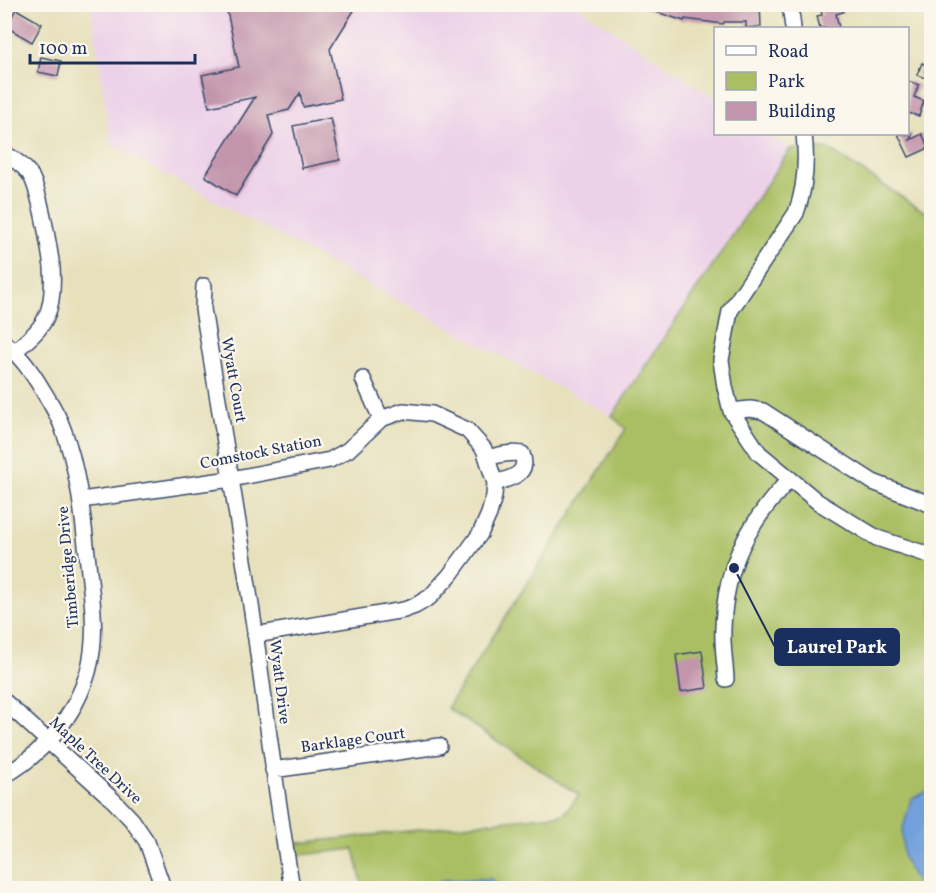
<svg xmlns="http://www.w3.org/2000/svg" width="936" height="893" viewBox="0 0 936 893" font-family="Vollkorn,serif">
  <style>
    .built { fill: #ecd1e9 }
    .green { fill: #aabf63; stroke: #627760; stroke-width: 1.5 }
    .water { fill: #72a0da; stroke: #46689c; stroke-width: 1.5 }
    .building { fill: #c395ac }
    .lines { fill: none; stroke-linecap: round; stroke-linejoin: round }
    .minor-casing { stroke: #394a6c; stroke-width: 18 }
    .minor { stroke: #fff; stroke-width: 15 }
    .labels { text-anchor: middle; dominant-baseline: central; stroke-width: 4.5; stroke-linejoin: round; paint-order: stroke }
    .street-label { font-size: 16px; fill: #1b2f5e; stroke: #fbf7ec }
    .leader { fill: none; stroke: #1b2f5e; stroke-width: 2 }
    .callout-dot { fill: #1b2f5e; stroke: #fbf7ec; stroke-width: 2 }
    .callout { fill: #1b2f5e; stroke: #1b2f5e; stroke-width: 2 }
    .callout-label { font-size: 18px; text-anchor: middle; font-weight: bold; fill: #fff }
  </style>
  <rect width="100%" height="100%" fill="#fbf7ec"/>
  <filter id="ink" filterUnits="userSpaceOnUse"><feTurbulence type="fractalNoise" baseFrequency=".0167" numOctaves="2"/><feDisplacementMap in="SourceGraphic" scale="12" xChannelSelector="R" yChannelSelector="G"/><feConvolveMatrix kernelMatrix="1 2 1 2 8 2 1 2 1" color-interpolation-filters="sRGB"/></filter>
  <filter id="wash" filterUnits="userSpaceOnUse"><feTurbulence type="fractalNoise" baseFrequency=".008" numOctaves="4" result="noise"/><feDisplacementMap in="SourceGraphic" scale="24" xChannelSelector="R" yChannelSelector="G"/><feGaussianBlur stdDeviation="1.35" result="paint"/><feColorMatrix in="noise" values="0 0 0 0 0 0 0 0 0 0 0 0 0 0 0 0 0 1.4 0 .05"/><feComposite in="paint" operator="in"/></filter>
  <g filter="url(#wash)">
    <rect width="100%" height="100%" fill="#e6e0bb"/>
    <!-- built -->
    <path class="built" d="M 91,5 L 576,5 L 715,99 L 716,134 L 767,134 L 790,149 L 612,416 L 111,145 Z"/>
    <!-- green -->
    <path class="green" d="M 790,149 L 828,149 L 931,216 L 931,888 L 749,888 L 737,881 L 703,888 L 363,888 L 354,849 L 293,856 L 291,844 L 564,814 L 579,795 L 447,708 L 626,429 L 612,416 Z"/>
    <!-- water -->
    <path class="water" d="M 930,790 L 932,792 L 931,888 L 919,888 L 903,857 L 902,832 L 911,799 Z
      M 492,879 L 501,888 L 431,888 L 442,880 Z"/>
    <g id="blocks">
      <!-- building -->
      <path class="building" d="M 260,4 L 358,4 L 330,49 L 341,99 L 303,107 L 300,93 L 289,110 L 268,115 L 273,135 L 236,196 L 205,176 L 255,97 L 209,107 L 202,75 L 239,67 L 227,11 Z
        M 638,4 L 709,4 L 726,7 L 726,9 L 746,9 L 746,4 L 760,4 L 761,27 L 746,28 L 746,22 L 724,22 L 723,24 L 685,19 L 684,21 L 638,6 Z
        M 820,4 L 841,4 L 843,12 L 836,14 L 839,28 L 820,28 L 817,16 L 822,15 Z
        M 16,9 L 42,24 L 32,42 L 6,27 Z
        M 41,57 L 61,61 L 58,76 L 38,72 Z
        M 922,63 L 932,67 L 932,80 L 917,75 Z
        M 908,81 L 919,85 L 914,97 L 924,101 L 919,116 L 908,113 Z
        M 331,118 L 340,160 L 302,168 L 293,126 Z
        M 898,134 L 912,134 L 910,140 L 922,134 L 929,148 L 909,157 Z
        M 702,651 L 707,688 L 681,692 L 676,655 Z"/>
    </g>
  </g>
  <g filter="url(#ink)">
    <use href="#blocks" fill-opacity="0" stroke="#394a6c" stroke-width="1.5"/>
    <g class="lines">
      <!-- minor casing -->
      <g class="minor-casing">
        <path id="minor" d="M 790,4 L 793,28
          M 804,134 C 807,161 806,187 796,213 L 730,311 L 721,360 L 725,387 L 731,411 L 759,453 L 818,502 L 877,538 L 932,556
          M 4,153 C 14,159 23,165 29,173 C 40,188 49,247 52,267 C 53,283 53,303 46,317 C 40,331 26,341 15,351
          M 204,286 L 203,309 C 221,417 239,524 255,632 C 267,718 277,803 292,888
          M 4,343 C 20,355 32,372 42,389 C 50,402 58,414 63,429 C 79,471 83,518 88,563 C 92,599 98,636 88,672 C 75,716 44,753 4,776
          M 363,379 L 381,419
          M 731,411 L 750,409 L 763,411 L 873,482 L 932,505
          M 487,458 C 499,455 509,452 522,454 C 530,475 510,478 495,483
          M 81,500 L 231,479 L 330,460 L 348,450 L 381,419 L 403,411 L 432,414 L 467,430 L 484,449 L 495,483 L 494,496 L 489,514 L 480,534 L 450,575 L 430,597 L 415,606 L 404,610 L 255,635
          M 726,679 C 725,662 722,644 723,628 C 725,566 748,523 790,479
          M 4,701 L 113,800 L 132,820 L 147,842 L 161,882 L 162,888
          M 273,770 L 439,746"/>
      </g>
      <!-- minor -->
      <use href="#minor" class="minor"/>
    </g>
  </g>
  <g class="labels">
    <!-- street labels -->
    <g class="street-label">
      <text transform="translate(233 380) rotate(80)">Wyatt Court</text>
      <text transform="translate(261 453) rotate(-11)">Comstock Station</text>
      <text transform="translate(69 567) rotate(-95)">Timberidge Drive</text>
      <text transform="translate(279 682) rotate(83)">Wyatt Drive</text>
      <text transform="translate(353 741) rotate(-8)">Barklage Court</text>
      <text transform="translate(95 761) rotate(43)">Maple Tree Drive</text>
    </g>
  </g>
  <!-- callouts -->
  <path class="leader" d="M734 568L775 647"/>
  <circle class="callout-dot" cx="734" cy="568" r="6"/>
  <rect class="callout" x="775" y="629" width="124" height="36" rx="6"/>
  <g class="callout-label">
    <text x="837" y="653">Laurel Park</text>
  </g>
  <!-- margin -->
  <rect width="936" height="893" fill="none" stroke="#fbf7ec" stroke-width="24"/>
  <!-- legend -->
  <rect x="714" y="27" width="195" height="108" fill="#fbf7ec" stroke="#a1a7b3" stroke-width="1.5"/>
  <rect x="726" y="46" width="30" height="9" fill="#ffffff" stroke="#a1a7b3" stroke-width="1.5"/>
  <text x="768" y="57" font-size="18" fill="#1b2f5e">Road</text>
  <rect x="726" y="72" width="30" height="18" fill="#aabf63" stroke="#a1a7b3" stroke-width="1.5"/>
  <text x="768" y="87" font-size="18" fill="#1b2f5e">Park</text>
  <rect x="726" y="102" width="30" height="18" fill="#c395ac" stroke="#a1a7b3" stroke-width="1.5"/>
  <text x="768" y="117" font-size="18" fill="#1b2f5e">Building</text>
  <!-- scale -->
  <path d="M30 54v9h165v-9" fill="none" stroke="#1b2f5e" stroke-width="3"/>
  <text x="39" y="54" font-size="18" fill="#1b2f5e" stroke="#fbf7ec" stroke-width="4.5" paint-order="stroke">100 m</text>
</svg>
